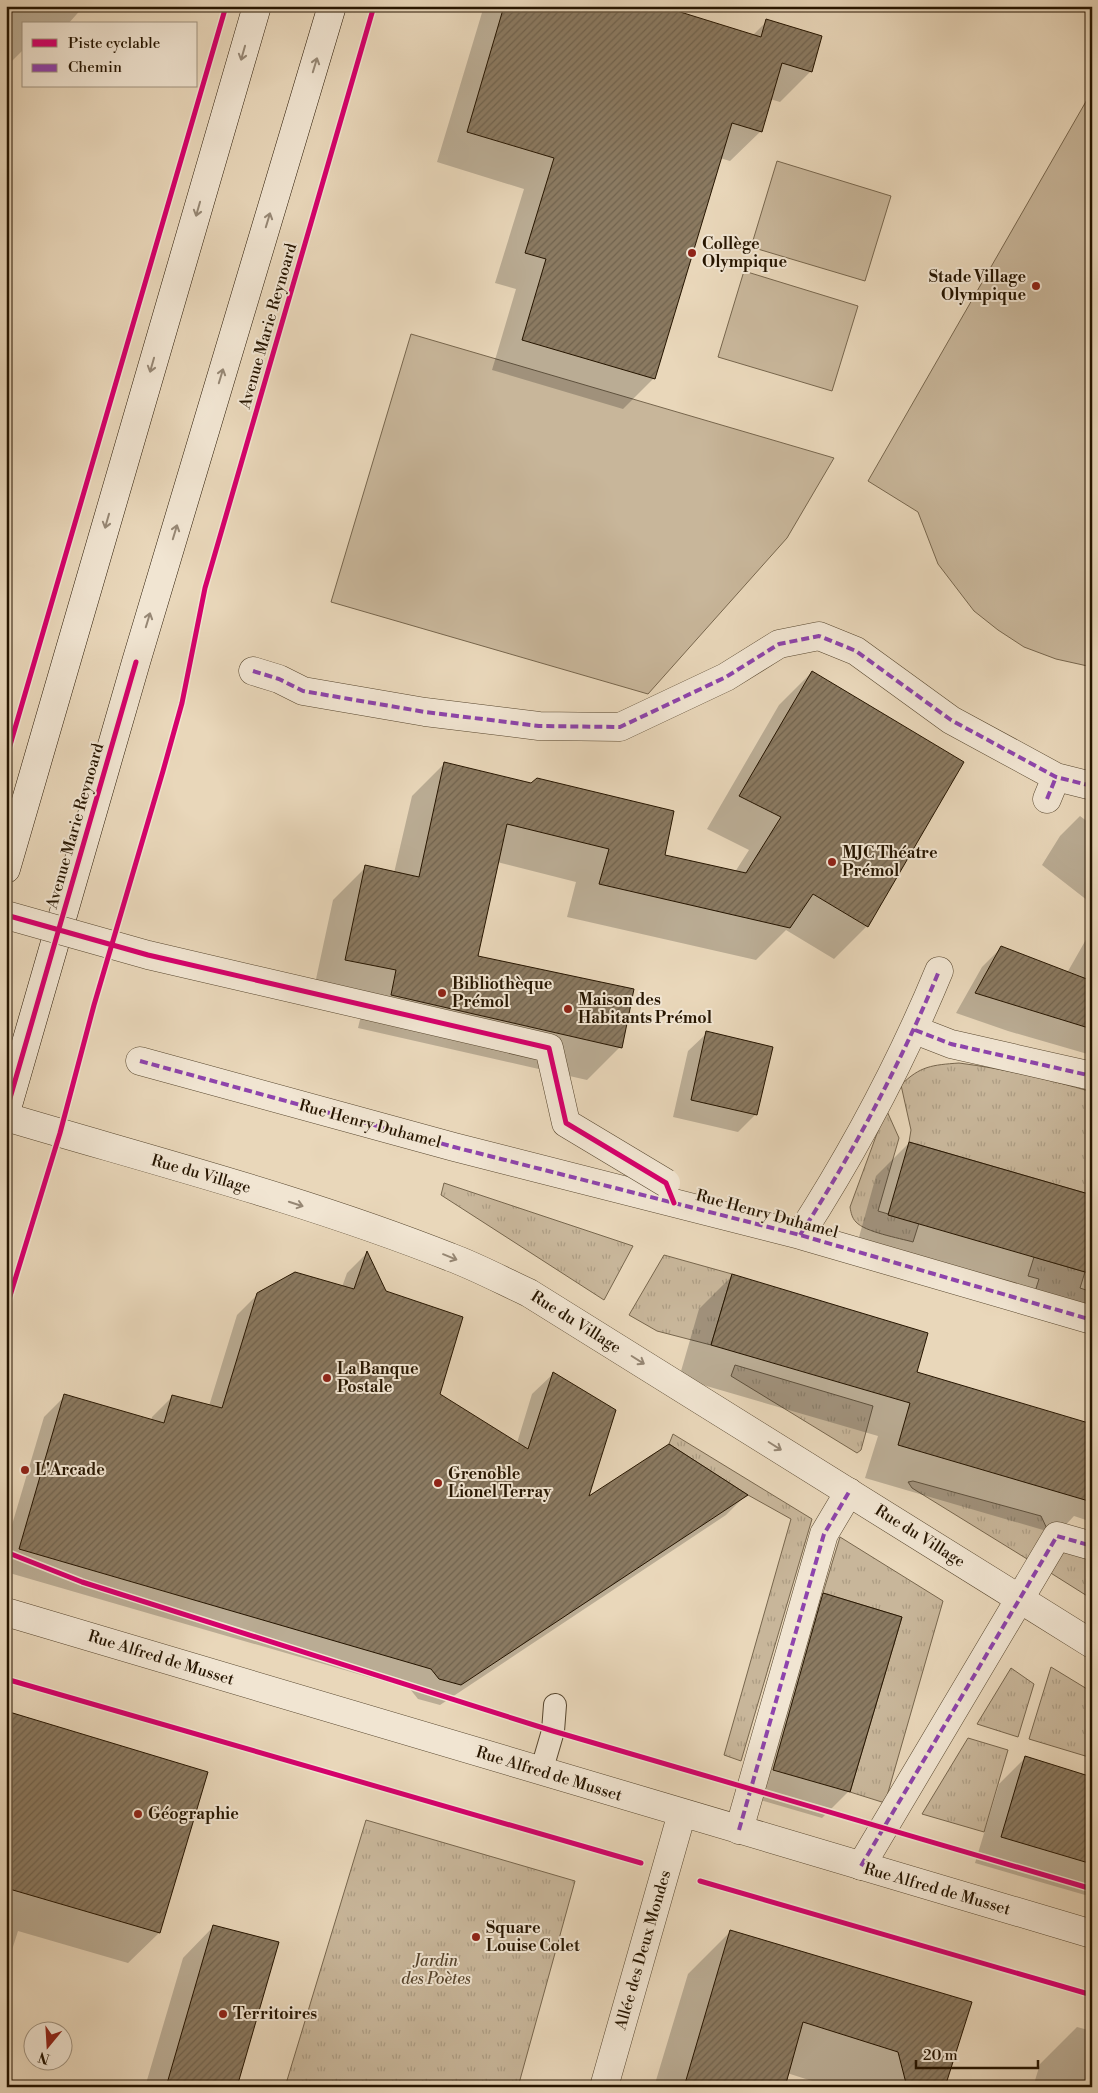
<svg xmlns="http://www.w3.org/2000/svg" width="1098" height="2093" viewBox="0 0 1098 2093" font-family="'Libre Bodoni',serif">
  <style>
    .grass { fill: url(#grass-tufts); stroke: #77664d }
    .pitch { fill: #c8b69a; stroke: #77664d }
    .shadow { fill: #0003 }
    .building { fill: url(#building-hatch); stroke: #261500 }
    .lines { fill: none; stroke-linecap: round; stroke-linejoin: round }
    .service-casing { stroke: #57462e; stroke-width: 24 }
    .pedestrian-casing { stroke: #57462e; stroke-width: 29 }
    .minor-casing { stroke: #57462e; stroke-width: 29 }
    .secondary-casing { stroke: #261500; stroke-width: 29 }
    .service { stroke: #f1e5d2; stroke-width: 22 }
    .pedestrian { stroke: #f1e5d2; stroke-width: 28 }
    .minor { stroke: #f1e5d2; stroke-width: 28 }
    .secondary { stroke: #f1e5d2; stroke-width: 28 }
    .pedestrian-bridge-casing { stroke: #57462e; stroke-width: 29; stroke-linecap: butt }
    .pedestrian-bridge { stroke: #f1e5d2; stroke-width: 28 }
    .quiet { stroke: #8e44ad; stroke-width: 4; stroke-dasharray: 8 4; stroke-linecap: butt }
    .cycleway-casing { stroke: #f1e5d2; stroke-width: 8 }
    .cycleway { stroke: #d6006c; stroke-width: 5 }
    .oneway { stroke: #968774 }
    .poi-dot { fill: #8f2418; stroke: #f1e5d2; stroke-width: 2 }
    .labels { text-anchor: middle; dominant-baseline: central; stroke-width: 4; stroke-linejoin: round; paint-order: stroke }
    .poi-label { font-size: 16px; font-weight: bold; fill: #261500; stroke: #f1e5d2; text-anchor: start }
    .street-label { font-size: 16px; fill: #261500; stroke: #f1e5d2 }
    .park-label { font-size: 16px; font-style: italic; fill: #57452e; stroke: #f1e5d2 }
  </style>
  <defs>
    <pattern id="grass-tufts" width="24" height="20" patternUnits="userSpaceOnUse" patternTransform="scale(1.25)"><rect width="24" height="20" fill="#c8b69a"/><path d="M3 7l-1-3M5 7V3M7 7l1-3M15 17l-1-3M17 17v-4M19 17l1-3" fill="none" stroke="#ac9c83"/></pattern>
    <pattern id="building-hatch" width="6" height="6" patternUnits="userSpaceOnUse" patternTransform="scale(1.25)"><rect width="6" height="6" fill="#8b7a61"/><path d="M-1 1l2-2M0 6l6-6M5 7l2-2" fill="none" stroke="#71634e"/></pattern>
  </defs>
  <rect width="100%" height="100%" fill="#e9d7ba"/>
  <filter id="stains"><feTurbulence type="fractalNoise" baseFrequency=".004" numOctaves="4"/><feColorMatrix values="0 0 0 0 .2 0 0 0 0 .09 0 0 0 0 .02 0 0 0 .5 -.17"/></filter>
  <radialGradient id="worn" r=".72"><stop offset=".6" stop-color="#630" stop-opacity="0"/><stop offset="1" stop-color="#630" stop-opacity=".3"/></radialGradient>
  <!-- grass -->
  <path class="grass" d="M 959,1063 C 1005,1069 1048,1079 1092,1092 L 1092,1195 L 909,1142 L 911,1130 L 901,1085 C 920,1066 932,1065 959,1063 Z
    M 886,1109 L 899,1138 L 878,1211 L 919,1223 L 913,1242 C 899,1238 865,1232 856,1222 C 852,1218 851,1213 850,1207 Z
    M 444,1183 L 633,1246 L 604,1300 L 441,1195 Z
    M 664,1255 L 732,1274 L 711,1345 L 657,1331 L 629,1315 Z
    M 1034,1257 L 1085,1272 L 1080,1288 L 1092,1292 L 1092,1312 L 1034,1295 L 1039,1279 L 1028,1276 Z
    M 735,1365 L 873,1406 L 861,1450 L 857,1453 L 731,1376 Z
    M 673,1434 L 812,1519 L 741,1761 L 724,1755 L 791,1519 L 748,1495 L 669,1444 Z
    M 913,1481 L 1041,1516 L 1049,1533 L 1032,1562 L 912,1488 L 908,1482 Z
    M 840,1537 L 943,1601 L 885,1803 L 850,1792 L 902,1617 L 823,1593 Z
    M 1063,1544 L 1092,1553 L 1092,1599 L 1046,1570 Z
    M 1051,1667 L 1092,1692 L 1092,1758 L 1029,1739 Z
    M 1011,1668 L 1034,1684 L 1018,1737 L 977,1724 Z
    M 968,1738 L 1008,1750 L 984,1832 L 922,1814 Z
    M 366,1820 L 575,1881 L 518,2087 L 285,2087 Z"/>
  <!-- pitch -->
  <path class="pitch" d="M 1092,91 L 1092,667 L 1056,659 L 1024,647 L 998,630 L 974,611 L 938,564 L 918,512 L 868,481 Z
    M 777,161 L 891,196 L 865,281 L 751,247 Z
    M 744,271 L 858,306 L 832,391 L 718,357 Z
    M 411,334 L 834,458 L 787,538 L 648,694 L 331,602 Z"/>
  <!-- shadow -->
  <path class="shadow" d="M 6,6 L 84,6 L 68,24 L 24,24 L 24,49 L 7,66 Z
    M 484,6 L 657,6 L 752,36 L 767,21 L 811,71 L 780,102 L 770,99 L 761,131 L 730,161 L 720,158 L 654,378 L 623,409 L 492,370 L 516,289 L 495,283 L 524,189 L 437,162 Z
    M 812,672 L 867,926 L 834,959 L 786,930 L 756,960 L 567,917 L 576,882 L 497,862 L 477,957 L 620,1047 L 587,1080 L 358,1028 L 364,1003 L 313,993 L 333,900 L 366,867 L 394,873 L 412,796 L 445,763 L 664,856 L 735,872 L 749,850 L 707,829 L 779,705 Z
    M 1080,816 L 1092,825 L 1092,904 L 1042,865 L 1060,836 Z
    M 1092,929 L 1091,1055 L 1008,1031 L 956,1013 L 982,967 L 1002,947 L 1067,973 Z
    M 707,1033 L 756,1114 L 738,1132 L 673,1117 L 688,1051 Z
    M 909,1143 L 1092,1196 L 1092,1334 L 1048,1322 L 856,1248 L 876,1176 Z
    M 367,1253 L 438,1394 L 517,1443 L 532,1394 L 553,1374 L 587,1499 L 746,1495 L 726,1515 L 440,1705 L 418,1699 L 410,1689 L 6,1572 L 6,1545 L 44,1417 L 65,1396 L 151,1421 L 152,1417 L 173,1396 L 209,1406 L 237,1315 L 258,1294 L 342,1287 L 347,1273 Z
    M 732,1276 L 915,1373 L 1092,1425 L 1092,1522 L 1074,1516 L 1057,1534 L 865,1478 L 878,1436 L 679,1378 L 699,1309 Z
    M 824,1594 L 901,1618 L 848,1792 L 822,1818 L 747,1796 L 798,1621 Z
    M 6,1712 L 159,1933 L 128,1963 L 18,1931 L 6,1969 Z
    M 1025,1758 L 1092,1778 L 1092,1897 L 975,1863 L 999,1784 Z
    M 213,1927 L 236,2087 L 145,2087 L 183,1958 Z
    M 730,1932 L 971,2003 L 943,2087 L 831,2087 L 787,2073 L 783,2087 L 654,2087 L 688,1974 Z
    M 1077,2027 L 1092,2031 L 1092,2087 L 1033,2087 L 1040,2064 Z"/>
  <!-- building -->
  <path class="building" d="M 504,6 L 661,6 L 761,37 L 766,19 L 822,36 L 812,72 L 782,63 L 762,132 L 732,123 L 655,379 L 522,340 L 546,259 L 525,253 L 554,158 L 467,132 Z
    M 812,671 L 964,762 L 868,927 L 813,894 L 790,928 L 599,884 L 609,849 L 507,824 L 478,956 L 634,989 L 622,1048 L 391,995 L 396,970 L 345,960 L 365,865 L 419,877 L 444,762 L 531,783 L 537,778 L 674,811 L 665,855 L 746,873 L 781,817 L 739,796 Z
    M 1001,946 L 1092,981 L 1092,1029 L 975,993 Z
    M 706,1031 L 773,1047 L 757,1115 L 691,1100 Z
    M 909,1142 L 1092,1195 L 1092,1274 L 888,1215 Z
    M 367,1251 L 386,1291 L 463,1317 L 440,1394 L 528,1449 L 553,1372 L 616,1410 L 589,1496 L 669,1444 L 748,1495 L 461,1685 L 439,1679 L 431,1669 L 19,1549 L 64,1394 L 164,1423 L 172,1395 L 222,1408 L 257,1293 L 295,1272 L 354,1289 Z
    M 732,1274 L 928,1333 L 917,1372 L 1092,1424 L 1092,1502 L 898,1445 L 910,1403 L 711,1345 Z
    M 823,1593 L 902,1617 L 850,1792 L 773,1770 Z
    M 6,1711 L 208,1772 L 160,1933 L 6,1888 Z
    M 1025,1756 L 1092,1777 L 1092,1864 L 1001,1837 Z
    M 213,1925 L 279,1942 L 237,2087 L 166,2087 Z
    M 730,1930 L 972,2002 L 945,2087 L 907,2087 L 898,2052 L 803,2022 L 785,2087 L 684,2087 Z"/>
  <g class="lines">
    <!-- service casing -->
    <g class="service-casing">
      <path id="service" d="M 541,1772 L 553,1731 L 555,1705"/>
    </g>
    <!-- pedestrian casing -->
    <g class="pedestrian-casing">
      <path id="pedestrian" d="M 253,671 L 279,679 L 303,691 L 425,712 L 539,726 L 620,727 L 726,677 L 779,644 L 819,636 L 856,651 L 951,720 L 1056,777 L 1092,786
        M 1047,799 L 1056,777
        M 915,1030 L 951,1044 L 1092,1076
        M 140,1061 L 454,1147 L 800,1235 L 1092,1320
        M 800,1235 C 854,1151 901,1063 939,971
        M 739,1830 L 824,1534 L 849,1492
        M 861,1866 L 1057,1536 L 1092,1546"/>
    </g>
    <!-- minor casing -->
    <g class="minor-casing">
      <path id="minor" d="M 6,1117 C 154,1161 306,1200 450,1257 C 477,1267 503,1281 529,1293 L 1092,1644
        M 6,1612 L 1092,1934
        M 604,2087 L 682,1813"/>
    </g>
    <!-- secondary casing -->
    <g class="secondary-casing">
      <path id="secondary" d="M 6,869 L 257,6
        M 6,1112 L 136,662 L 332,6"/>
    </g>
    <!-- service -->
    <use href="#service" class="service"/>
    <!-- pedestrian -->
    <use href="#pedestrian" class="pedestrian"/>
    <!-- minor -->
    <use href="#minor" class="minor"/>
    <!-- secondary -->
    <use href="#secondary" class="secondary"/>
    <!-- pedestrian-bridge casing -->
    <g class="pedestrian-bridge-casing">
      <path id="pedestrian-bridge" d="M 6,915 L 148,955 L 549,1048 L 566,1123 L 666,1183"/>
    </g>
    <!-- pedestrian-bridge -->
    <use href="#pedestrian-bridge" class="pedestrian-bridge"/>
    <!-- quiet -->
    <path class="quiet" d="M 253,671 L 279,679 L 303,691 L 425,712 L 539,726 L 620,727 L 726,677 L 779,644 L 819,636 L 856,651 L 951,720 L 1056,777 L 1092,786
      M 1047,799 L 1056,777
      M 915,1030 L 951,1044 L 1092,1076
      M 140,1061 L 454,1147 L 800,1235 L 1092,1320
      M 800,1235 C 854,1151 901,1063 939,971
      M 739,1830 L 824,1534 L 849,1492
      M 861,1866 L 1057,1536 L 1092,1546"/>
    <!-- cycleway casing -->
    <g class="cycleway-casing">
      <path id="cycleway" d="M 6,759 L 226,6
        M 6,915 L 148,955 L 549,1048 L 566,1123 L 666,1183 L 674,1203
        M 6,1112 L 136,662
        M 6,1309 L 60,1133 L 94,1005 L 163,771 L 182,703 L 205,588 L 374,6
        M 6,1552 L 82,1582 L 553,1731 L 1092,1889
        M 6,1679 L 641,1863
        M 700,1881 L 1092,1995"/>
    </g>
    <!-- cycleway -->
    <use href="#cycleway" class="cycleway"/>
  </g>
  <!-- one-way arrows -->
  <defs><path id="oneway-shaft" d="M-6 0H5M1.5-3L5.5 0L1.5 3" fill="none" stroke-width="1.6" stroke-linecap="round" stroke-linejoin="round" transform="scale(1.25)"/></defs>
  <g class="oneway">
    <use href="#oneway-shaft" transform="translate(243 53) rotate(106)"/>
    <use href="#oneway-shaft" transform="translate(315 65) rotate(-73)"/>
    <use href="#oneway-shaft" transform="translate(198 209) rotate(106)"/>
    <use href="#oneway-shaft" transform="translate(268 220) rotate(-73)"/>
    <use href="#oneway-shaft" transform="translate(152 365) rotate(106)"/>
    <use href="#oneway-shaft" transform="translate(221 376) rotate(-73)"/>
    <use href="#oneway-shaft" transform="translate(107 521) rotate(106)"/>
    <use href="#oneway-shaft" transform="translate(175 532) rotate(-73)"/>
    <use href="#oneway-shaft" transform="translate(148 620) rotate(-73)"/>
    <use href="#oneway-shaft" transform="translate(296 1204) rotate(18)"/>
    <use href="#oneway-shaft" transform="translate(450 1257) rotate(22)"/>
    <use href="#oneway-shaft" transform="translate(638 1360) rotate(32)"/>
    <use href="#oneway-shaft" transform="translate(775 1446) rotate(32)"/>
  </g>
  <!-- markers -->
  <g class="poi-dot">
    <circle cx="692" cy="253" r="5"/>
    <circle cx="1036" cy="286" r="5"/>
    <circle cx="832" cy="862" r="5"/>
    <circle cx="442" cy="993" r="5"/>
    <circle cx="568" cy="1009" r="5"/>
    <circle cx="327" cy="1378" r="5"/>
    <circle cx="25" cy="1470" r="5"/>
    <circle cx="438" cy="1483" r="5"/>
    <circle cx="138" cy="1814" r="5"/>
    <circle cx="476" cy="1937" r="5"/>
    <circle cx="223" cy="2014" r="5"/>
  </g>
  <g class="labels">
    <!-- poi labels -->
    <g class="poi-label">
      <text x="702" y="244">Collège<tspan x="702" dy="18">Olympique</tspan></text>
      <text x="1026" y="277" text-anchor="end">Stade Village<tspan x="1026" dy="18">Olympique</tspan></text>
      <text x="842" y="853">MJC Théatre<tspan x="842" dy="18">Prémol</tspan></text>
      <text x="452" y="984">Bibliothèque<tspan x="452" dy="18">Prémol</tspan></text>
      <text x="578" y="1000">Maison des<tspan x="578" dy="18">Habitants Prémol</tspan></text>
      <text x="337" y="1369">La Banque<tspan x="337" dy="18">Postale</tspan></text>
      <text x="35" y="1470">L'Arcade</text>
      <text x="448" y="1474">Grenoble<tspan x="448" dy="18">Lionel Terray</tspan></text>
      <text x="148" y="1814">Géographie</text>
      <text x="486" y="1928">Square<tspan x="486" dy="18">Louise Colet</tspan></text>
      <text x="233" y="2014">Territoires</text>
    </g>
    <!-- street labels -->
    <g class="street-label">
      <text transform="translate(268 326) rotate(-74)">Avenue Marie Reynoard</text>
      <text transform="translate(75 826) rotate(-74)">Avenue Marie Reynoard</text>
      <text transform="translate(370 1124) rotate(15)">Rue Henry Duhamel</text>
      <text transform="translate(201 1174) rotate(16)">Rue du Village</text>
      <text transform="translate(767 1214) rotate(15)">Rue Henry Duhamel</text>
      <text transform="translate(576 1322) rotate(32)">Rue du Village</text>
      <text transform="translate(920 1536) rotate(32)">Rue du Village</text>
      <text transform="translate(161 1658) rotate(17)">Rue Alfred de Musset</text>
      <text transform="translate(549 1774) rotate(17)">Rue Alfred de Musset</text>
      <text transform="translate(937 1889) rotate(16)">Rue Alfred de Musset</text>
      <text transform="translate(643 1950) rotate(-74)">Allée des Deux Mondes</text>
    </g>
    <!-- park labels -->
    <g class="park-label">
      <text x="436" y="1961">Jardin<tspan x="436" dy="18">des Poètes</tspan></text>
    </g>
  </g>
  <!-- margin -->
  <rect width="1098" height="2093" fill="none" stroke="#e9d7ba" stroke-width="25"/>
  <rect x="8" y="8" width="1083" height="2078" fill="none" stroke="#261500" stroke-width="2.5"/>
  <rect x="12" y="12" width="1073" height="2068" fill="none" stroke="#261500"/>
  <!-- legend -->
  <rect x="22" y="22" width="175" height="65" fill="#f1e5d2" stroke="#a0927e"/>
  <rect x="32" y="39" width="25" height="8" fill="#d6006c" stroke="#a0927e"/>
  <text x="68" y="48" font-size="15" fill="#261500">Piste cyclable</text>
  <rect x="32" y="64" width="25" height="8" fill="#8e44ad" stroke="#a0927e"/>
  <text x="68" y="72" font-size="15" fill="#261500">Chemin</text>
  <!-- north arrow -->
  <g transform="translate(48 2046) rotate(198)"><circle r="24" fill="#f1e5d2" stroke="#a0927e"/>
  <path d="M0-4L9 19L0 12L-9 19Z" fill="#8f2418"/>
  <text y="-8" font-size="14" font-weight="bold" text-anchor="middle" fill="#261500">N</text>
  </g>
  <!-- scale -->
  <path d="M916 2060v8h122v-8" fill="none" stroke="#261500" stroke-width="2.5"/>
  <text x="923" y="2060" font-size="15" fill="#261500" stroke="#f1e5d2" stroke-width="4" paint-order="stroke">20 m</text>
  <rect width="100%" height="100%" filter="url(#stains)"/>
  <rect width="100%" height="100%" fill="url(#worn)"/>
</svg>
